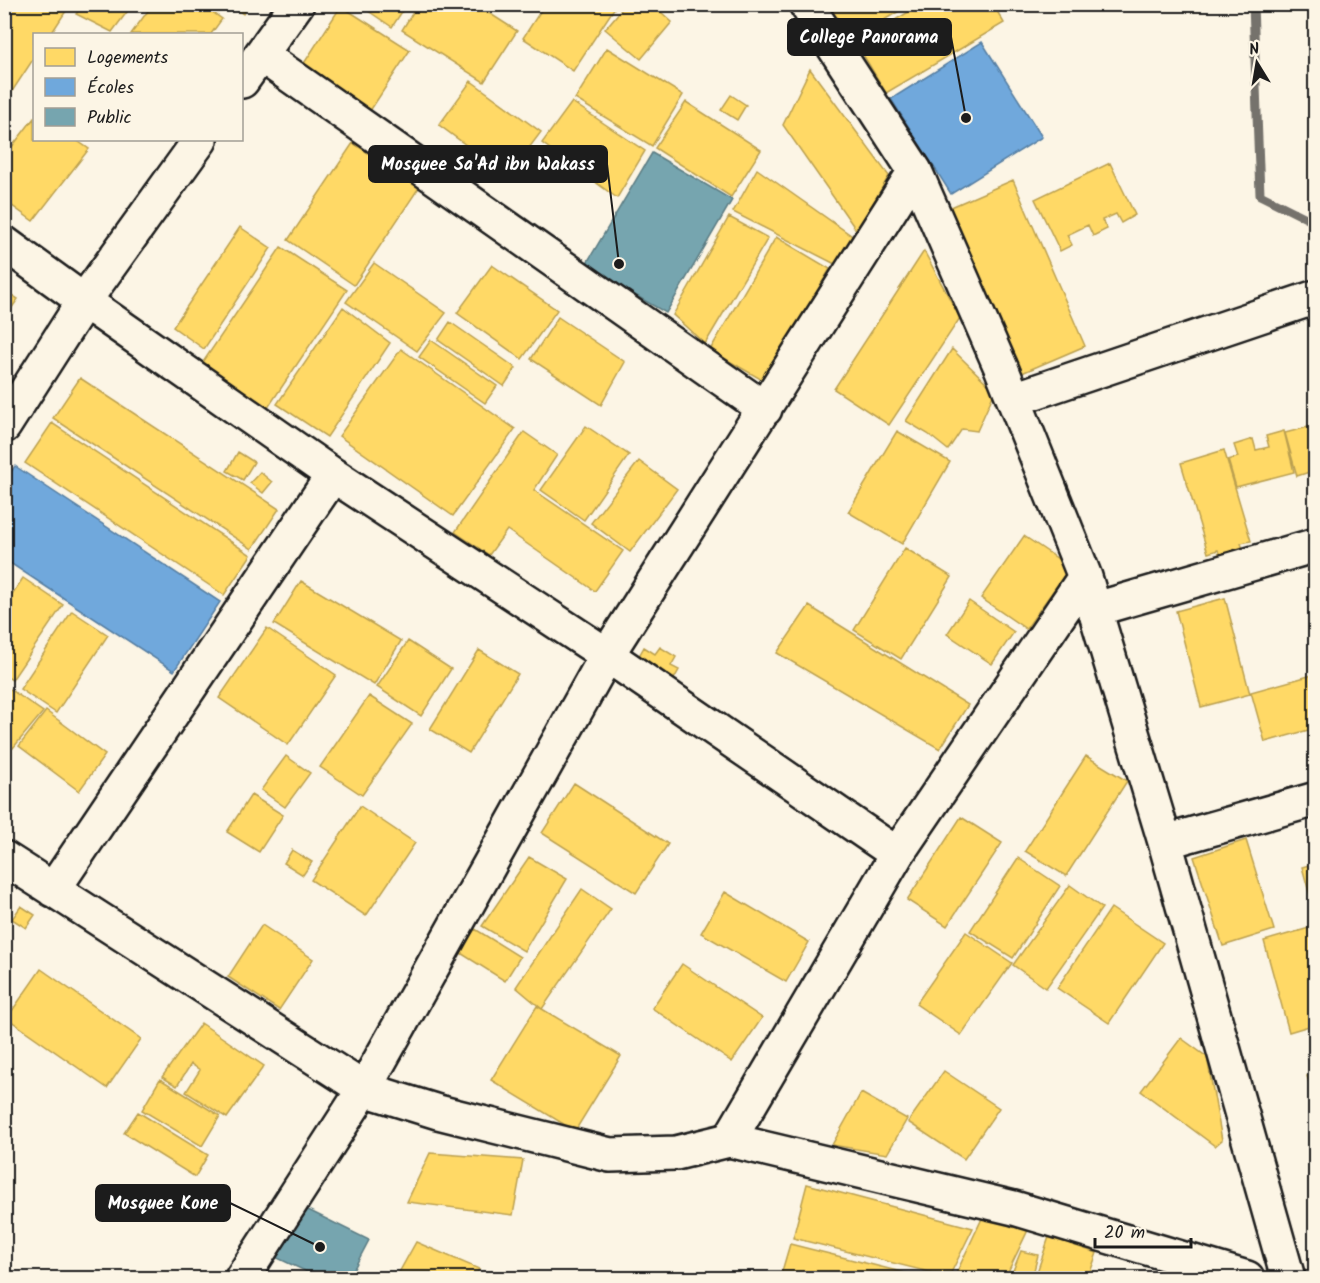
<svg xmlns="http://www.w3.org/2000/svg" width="1320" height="1283" viewBox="0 0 1320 1283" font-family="Kalam,sans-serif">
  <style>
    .homes { fill: #ffd966; stroke: #bba050; stroke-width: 1.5 }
    .schools { fill: #6fa8dc; stroke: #567ea2; stroke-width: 1.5 }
    .public { fill: #76a5af; stroke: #5b7c83; stroke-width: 1.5 }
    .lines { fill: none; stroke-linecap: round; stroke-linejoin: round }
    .stream { stroke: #75726c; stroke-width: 9 }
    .street-casing { stroke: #1c1c1c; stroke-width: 38 }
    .street { stroke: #fcf5e5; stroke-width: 33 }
    .leader { fill: none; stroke: #1c1c1c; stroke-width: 2 }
    .callout-dot { fill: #1c1c1c; stroke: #fcf5e5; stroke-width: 2 }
    .callout { fill: #1c1c1c; stroke: #1c1c1c; stroke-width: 2 }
    .callout-label { font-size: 18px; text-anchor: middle; font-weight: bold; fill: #fff }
  </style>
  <rect width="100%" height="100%" fill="#fcf5e5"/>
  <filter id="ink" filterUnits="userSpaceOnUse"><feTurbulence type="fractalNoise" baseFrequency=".0167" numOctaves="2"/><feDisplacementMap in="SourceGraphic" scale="12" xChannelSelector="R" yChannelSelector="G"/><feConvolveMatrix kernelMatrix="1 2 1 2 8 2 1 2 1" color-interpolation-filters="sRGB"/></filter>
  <g filter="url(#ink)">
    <!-- homes -->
    <path class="homes" d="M 10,4 L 56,4 L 66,11 L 51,34 L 34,34 L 34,58 L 11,93 L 4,88 L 4,12 Z
      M 83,4 L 133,4 L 112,32 L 76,14 Z
      M 153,4 L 201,4 L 222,19 L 211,34 L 131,34 Z
      M 229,4 L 249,4 L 243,14 Z
      M 358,4 L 407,4 L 392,27 Z
      M 418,4 L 475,4 L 517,31 L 484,82 L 402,30 Z
      M 545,4 L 617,4 L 573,71 L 523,38 Z
      M 626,4 L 652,4 L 672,22 L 641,59 L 605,29 Z
      M 827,4 L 911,4 L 849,41 Z
      M 922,4 L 993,4 L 1004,23 L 886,93 L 856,43 Z
      M 341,6 L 410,50 L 368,114 L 299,71 Z
      M 607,48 L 683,95 L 652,146 L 575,99 Z
      M 810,69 L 889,176 L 857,231 L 783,125 Z
      M 471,81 L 541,132 L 508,176 L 439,125 Z
      M 731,95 L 746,105 L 737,120 L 721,110 Z
      M 572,102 L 645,151 L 617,198 L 542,143 Z
      M 686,102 L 761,150 L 731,197 L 655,148 Z
      M 34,118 L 34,140 L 76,140 L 89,149 L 33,221 L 4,200 L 4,157 Z
      M 353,143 L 420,186 L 354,285 L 288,240 Z
      M 1110,163 L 1135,215 L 1121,223 L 1116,214 L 1102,220 L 1107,229 L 1093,236 L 1088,225 L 1067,235 L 1072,245 L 1060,251 L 1035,199 Z
      M 757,169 L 855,238 L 835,264 L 733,212 Z
      M 1013,180 L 1085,346 L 1022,373 L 949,208 Z
      M 729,217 L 768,238 L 705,344 L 673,315 Z
      M 240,227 L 271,248 L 204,349 L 173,327 Z
      M 776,237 L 830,269 L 764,381 L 710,350 Z
      M 281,247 L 347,290 L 263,415 L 197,371 Z
      M 924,251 L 960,318 L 889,425 L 834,389 Z
      M 374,263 L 446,313 L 417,351 L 346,302 Z
      M 492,265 L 557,310 L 522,359 L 457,313 Z
      M 4,290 L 18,299 L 4,319 Z
      M 343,307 L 390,343 L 327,437 L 277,404 Z
      M 558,317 L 625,362 L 601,405 L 531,359 Z
      M 450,322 L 516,368 L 504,386 L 438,340 Z
      M 431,340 L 497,386 L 485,403 L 419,357 Z
      M 401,349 L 515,429 L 453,516 L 339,436 Z
      M 952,349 L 995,391 L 977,431 L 962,429 L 948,450 L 928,434 L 906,421 Z
      M 80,378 L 279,509 L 252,549 L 53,418 Z
      M 52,423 L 251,555 L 224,595 L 25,463 Z
      M 1316,425 L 1316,470 L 1297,476 L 1285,433 Z
      M 586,426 L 629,455 L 584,520 L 541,490 Z
      M 897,431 L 950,462 L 902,544 L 848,512 Z
      M 1284,431 L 1294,472 L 1236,487 L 1228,460 L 1238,457 L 1234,445 L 1253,439 L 1256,450 L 1269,447 L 1266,436 Z
      M 524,432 L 557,455 L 534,490 L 623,551 L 595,591 L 507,530 L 489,555 L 455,532 Z
      M 1224,450 L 1251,541 L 1241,543 L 1244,553 L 1221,561 L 1218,550 L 1208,553 L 1181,463 Z
      M 238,452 L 254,462 L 243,480 L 227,471 Z
      M 639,461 L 677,489 L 630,552 L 591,523 Z
      M 260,472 L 272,482 L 263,493 L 250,483 Z
      M 1024,536 L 1070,567 L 1026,629 L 981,598 Z
      M 905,548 L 952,577 L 901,659 L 854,630 Z
      M 23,578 L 63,605 L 12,680 L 4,675 L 4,606 Z
      M 301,581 L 401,641 L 374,685 L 274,624 Z
      M 1225,598 L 1250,694 L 1201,707 L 1176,611 Z
      M 969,601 L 1014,632 L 992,664 L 947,634 Z
      M 809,606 L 968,705 L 940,749 L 777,653 Z
      M 72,611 L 108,635 L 56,713 L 20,689 Z
      M 267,628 L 336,675 L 288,745 L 219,698 Z
      M 408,641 L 451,669 L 421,716 L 377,687 Z
      M 644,647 L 655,654 L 660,647 L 676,657 L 671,666 L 679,670 L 670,686 L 635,663 Z
      M 479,650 L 518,674 L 469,753 L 430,729 Z
      M 1316,674 L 1316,728 L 1265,742 L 1251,692 Z
      M 4,685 L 43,712 L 13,748 L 4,742 Z
      M 369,696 L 412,724 L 362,795 L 320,767 Z
      M 46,711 L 105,755 L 79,791 L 19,746 Z
      M 286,756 L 310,773 L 285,807 L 261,790 Z
      M 1086,756 L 1127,781 L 1066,876 L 1025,851 Z
      M 574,783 L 668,844 L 636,893 L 542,833 Z
      M 251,795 L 283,815 L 259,852 L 227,832 Z
      M 360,806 L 415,843 L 366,916 L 311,880 Z
      M 961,817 L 1002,843 L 947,926 L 907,900 Z
      M 1246,840 L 1274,930 L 1223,946 L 1194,857 Z
      M 292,850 L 312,862 L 303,875 L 284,863 Z
      M 529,857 L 567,879 L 524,951 L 482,926 Z
      M 1018,858 L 1060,886 L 1013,958 L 970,931 Z
      M 1316,863 L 1316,917 L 1302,867 Z
      M 1070,885 L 1102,908 L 1046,988 L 1013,965 Z
      M 582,889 L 611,909 L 542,1009 L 516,987 Z
      M 725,892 L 809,942 L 786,982 L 701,933 Z
      M 21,906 L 35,915 L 26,928 L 12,919 Z
      M 1111,908 L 1163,943 L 1109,1023 L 1057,988 Z
      M 262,925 L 313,959 L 279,1010 L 228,977 Z
      M 1316,926 L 1316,1024 L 1289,1032 L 1264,941 Z
      M 475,929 L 520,957 L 505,981 L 459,952 Z
      M 966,932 L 1012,963 L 961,1035 L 916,1004 Z
      M 682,964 L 762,1018 L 732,1062 L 652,1008 Z
      M 41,969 L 141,1039 L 107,1088 L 7,1018 Z
      M 537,1006 L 621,1056 L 575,1131 L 491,1080 Z
      M 201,1023 L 264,1066 L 227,1118 L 186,1092 L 200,1070 L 191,1064 L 177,1086 L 162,1077 Z
      M 1181,1038 L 1207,1057 L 1222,1140 L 1215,1146 L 1141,1091 Z
      M 944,1071 L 999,1108 L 964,1159 L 908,1122 Z
      M 1316,1074 L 1316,1104 L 1307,1076 Z
      M 160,1079 L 220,1116 L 202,1146 L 142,1110 Z
      M 861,1093 L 907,1119 L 887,1154 L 832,1145 Z
      M 138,1112 L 208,1155 L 195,1177 L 124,1133 Z
      M 430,1153 L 523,1160 L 513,1215 L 407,1202 Z
      M 807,1184 L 973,1228 L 949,1277 L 793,1238 Z
      M 986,1210 L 1028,1230 L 1005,1278 L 954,1278 Z
      M 1049,1237 L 1097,1253 L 1088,1278 L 1081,1276 L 1080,1278 L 1035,1278 Z
      M 416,1242 L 479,1269 L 474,1278 L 396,1278 Z
      M 790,1244 L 925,1278 L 780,1278 Z
      M 1021,1251 L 1038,1255 L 1032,1278 L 1010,1278 Z
      M 661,1273 L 697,1274 L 696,1278 L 659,1278 Z"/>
    <!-- schools -->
    <path class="schools" d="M 982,42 L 1042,137 L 951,194 L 891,99 Z
      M 15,466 L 220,602 L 174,671 L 4,559 L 4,482 Z"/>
    <!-- public -->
    <path class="public" d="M 652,153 L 732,200 L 666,313 L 585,266 Z
      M 298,1205 L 369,1240 L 349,1278 L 320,1278 L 271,1255 Z"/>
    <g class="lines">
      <!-- stream -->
      <path class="stream" d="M 1253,4 L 1260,195 L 1316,223"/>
      <!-- street casing -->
      <g class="street-casing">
        <path id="street" d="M 806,4 L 915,171 L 1002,370 L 1085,577 L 1165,842 L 1288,1278
          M 261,55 L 765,409
          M 242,81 L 297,4
          M 4,243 L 84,301 L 333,475 L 607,655 L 897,854 L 1085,577
          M 1014,399 L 1316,297
          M 4,426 L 84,301 L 200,140
          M 1096,609 L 1316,545
          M 1165,842 L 1316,799
          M 897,854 L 729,1140 L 1014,1208 L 1247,1278
          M 4,858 L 364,1089 L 438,1112 L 610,1155 L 676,1153 L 729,1140
          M 53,890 L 333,475
          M 242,1278 L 364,1089 L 607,655 L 915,171"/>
      </g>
      <!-- street -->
      <use href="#street" class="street"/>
    </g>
  </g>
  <!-- callouts -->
  <path class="leader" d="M966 118L951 37M619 264L607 164M320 1247L230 1203"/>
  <g class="callout-dot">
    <circle cx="966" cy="118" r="6"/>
    <circle cx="619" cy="264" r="6"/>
    <circle cx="320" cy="1247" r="6"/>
  </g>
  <g class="callout">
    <rect x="788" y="19" width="163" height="36" rx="6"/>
    <rect x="369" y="146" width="238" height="36" rx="6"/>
    <rect x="96" y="1185" width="134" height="36" rx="6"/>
  </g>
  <g class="callout-label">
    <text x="869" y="43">College Panorama</text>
    <text x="488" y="170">Mosquee Sa'Ad ibn Wakass</text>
    <text x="163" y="1209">Mosquee Kone</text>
  </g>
  <!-- margin -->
  <rect width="1320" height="1283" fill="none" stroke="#fcf5e5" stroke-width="24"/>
  <rect x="12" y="12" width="1296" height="1259" fill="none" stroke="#1c1c1c" stroke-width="2" filter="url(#ink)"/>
  <!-- legend -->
  <rect x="33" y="33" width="210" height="108" fill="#fcf5e5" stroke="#a29e95" stroke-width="1.5"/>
  <rect x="45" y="48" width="30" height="18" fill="#ffd966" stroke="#a29e95" stroke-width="1.5"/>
  <text x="87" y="63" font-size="18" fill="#1c1c1c">Logements</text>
  <rect x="45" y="78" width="30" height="18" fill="#6fa8dc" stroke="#a29e95" stroke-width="1.5"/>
  <text x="87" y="93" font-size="18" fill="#1c1c1c">Écoles</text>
  <rect x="45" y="108" width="30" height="18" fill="#76a5af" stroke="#a29e95" stroke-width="1.5"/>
  <text x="87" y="123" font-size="18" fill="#1c1c1c">Public</text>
  <!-- north arrow -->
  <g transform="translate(1257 63) rotate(349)" stroke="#fcf5e5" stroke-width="4.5" paint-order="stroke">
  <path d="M0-4.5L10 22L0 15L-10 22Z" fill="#1c1c1c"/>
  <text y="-9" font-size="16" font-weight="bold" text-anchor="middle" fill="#1c1c1c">N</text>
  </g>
  <!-- scale -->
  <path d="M1095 1238v9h96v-9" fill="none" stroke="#1c1c1c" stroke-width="3"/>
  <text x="1104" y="1238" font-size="18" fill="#1c1c1c" stroke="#fcf5e5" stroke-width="4.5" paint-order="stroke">20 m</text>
</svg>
